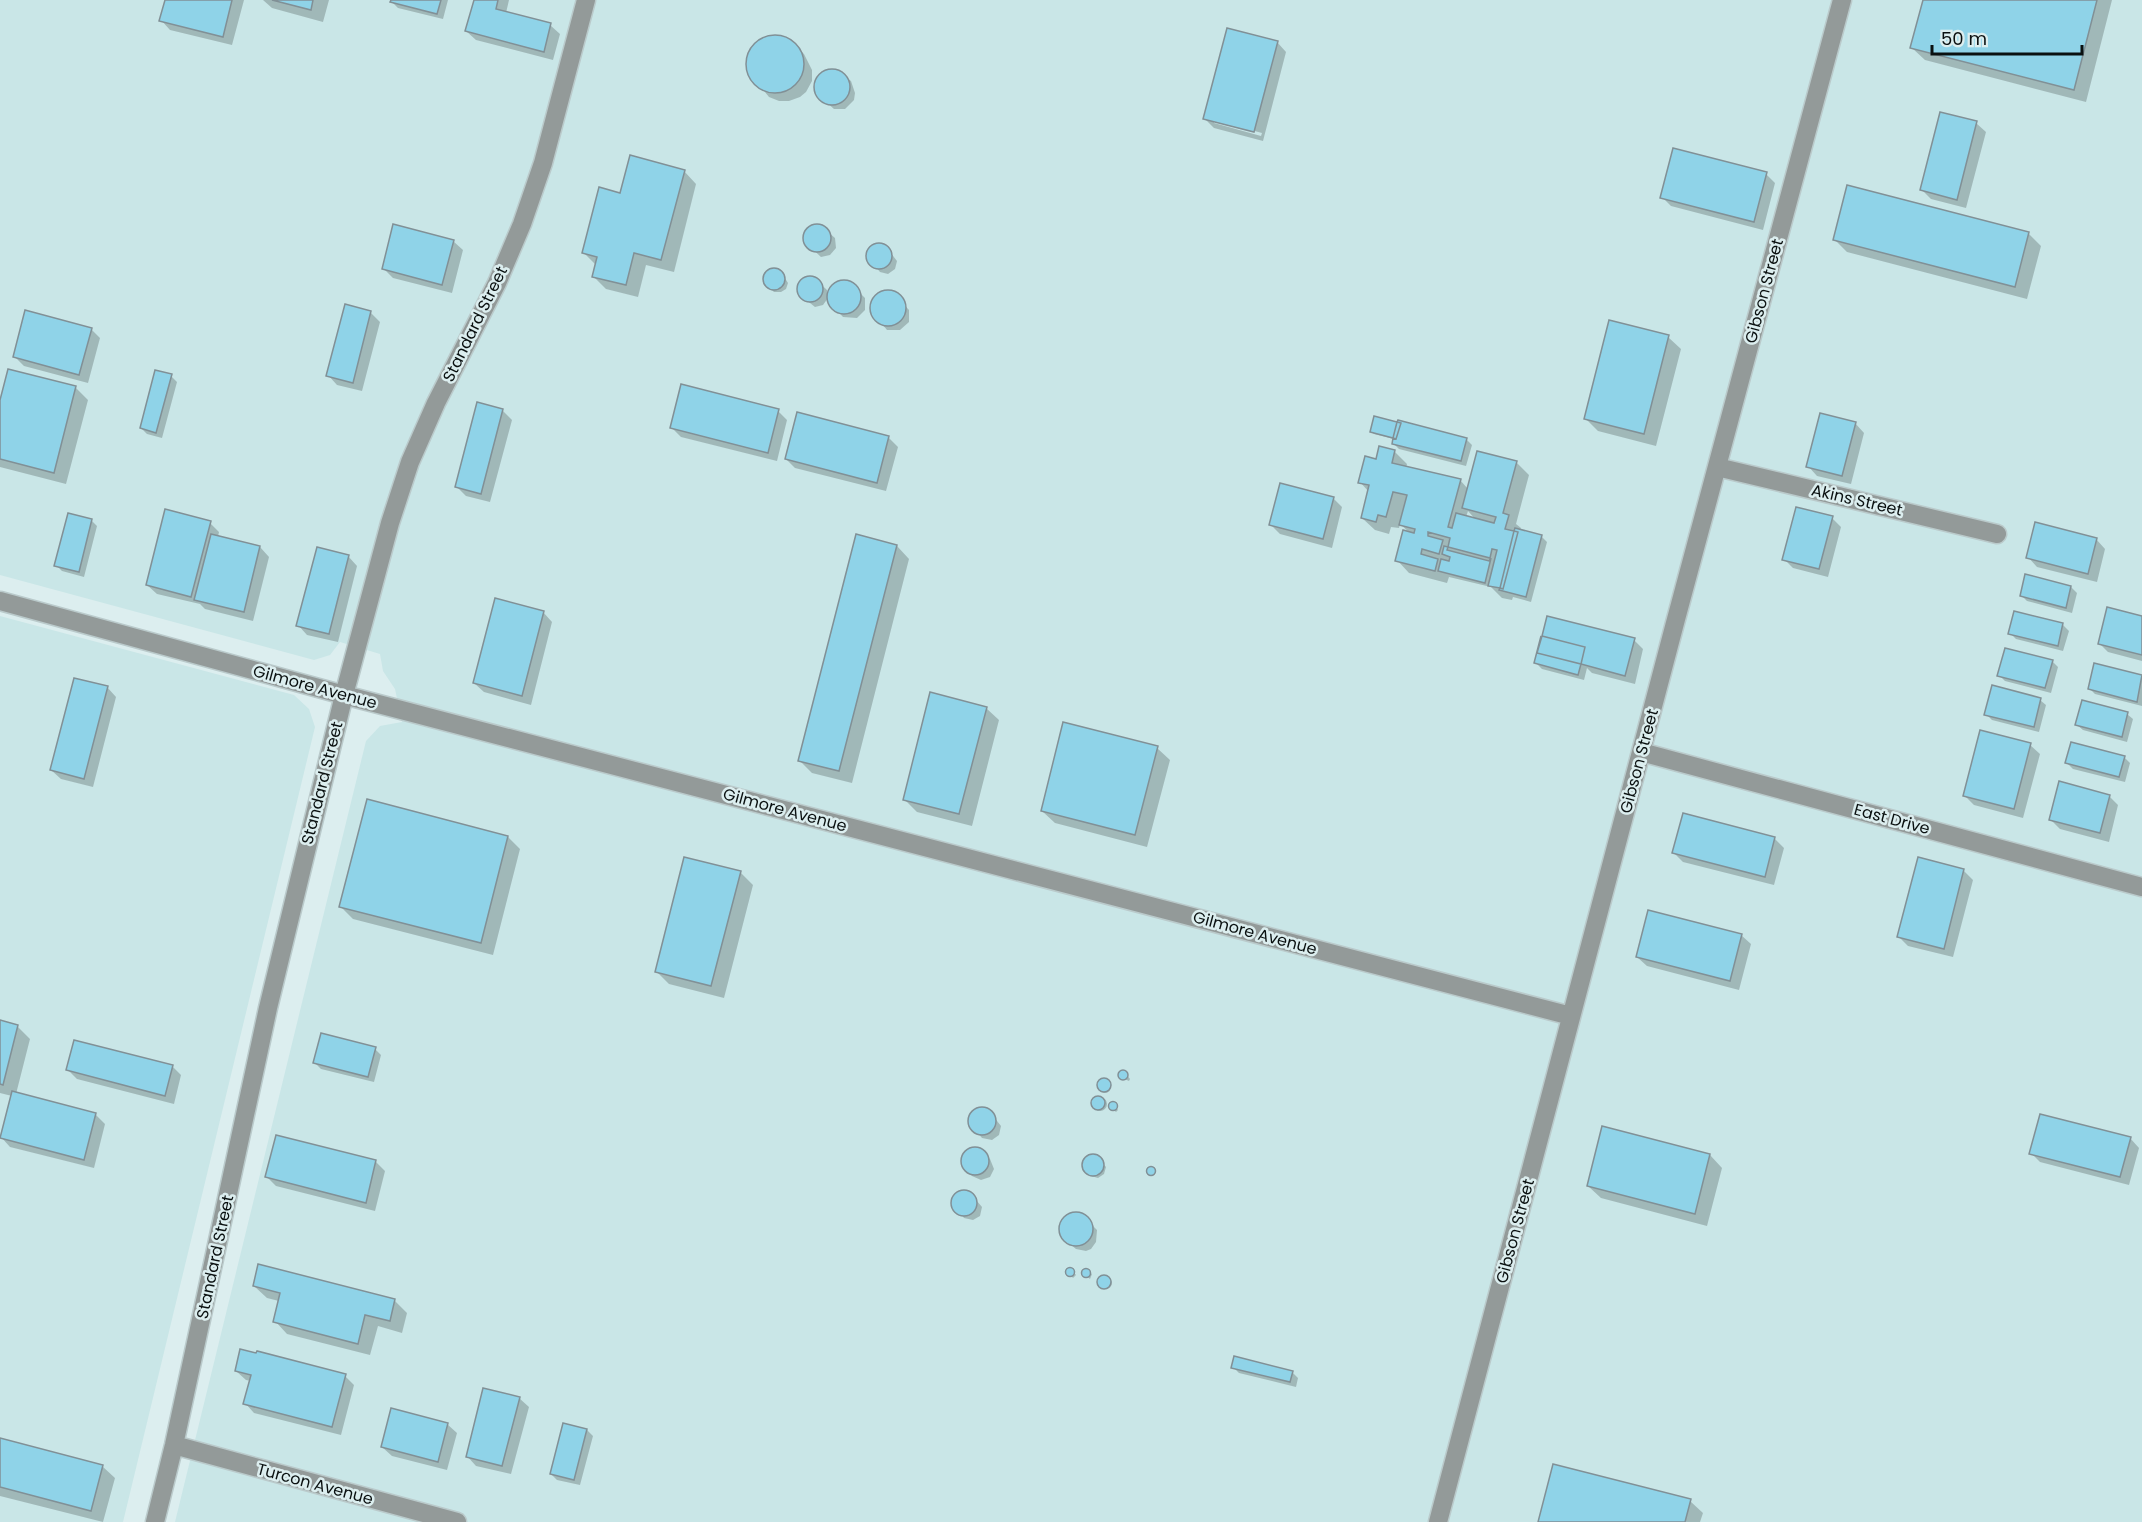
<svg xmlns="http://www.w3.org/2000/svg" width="2142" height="1522" viewBox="0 0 2142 1522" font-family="Poppins,sans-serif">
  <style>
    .built { fill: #c9e6e7 }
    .shadow { fill: #0003; fill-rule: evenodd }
    .building { fill: #8fd3e8; stroke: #819096; stroke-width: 1.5 }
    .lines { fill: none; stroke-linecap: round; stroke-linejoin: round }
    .street-casing { stroke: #bacacb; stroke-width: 21 }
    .street { stroke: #939a99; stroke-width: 18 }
    .labels { text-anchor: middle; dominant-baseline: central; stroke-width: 5; stroke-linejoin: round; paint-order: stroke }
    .street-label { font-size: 16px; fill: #0a1010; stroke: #dceeef }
  </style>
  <rect width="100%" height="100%" fill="#dceeef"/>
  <!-- built -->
  <path class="built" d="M 0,0 L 2142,0 L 2142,1522 L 175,1522 L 366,741 L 380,726 L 402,722 L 395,689 L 383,671 L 380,654 L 340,642 L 330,655 L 314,660 L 0,575 Z
    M 0,616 L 294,695 L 309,709 L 315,727 L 123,1522 L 0,1522 Z"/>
  <!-- shadow -->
  <path class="shadow" d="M 166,0 L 244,0 L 232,45 L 170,30 L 161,20 Z
    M 263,0 L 329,0 L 323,22 L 272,8 Z
    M 392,0 L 448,0 L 443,19 L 398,8 L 392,2 Z
    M 475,0 L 509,0 L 506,13 L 550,25 L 560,34 L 553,60 L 476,40 L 466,31 Z
    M 1924,0 L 2112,0 L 2086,102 L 1925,60 L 1912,48 Z
    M 770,37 L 785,39 L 794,44 L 804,54 L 812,70 L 812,81 L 806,92 L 800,97 L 789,101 L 779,101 L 769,97 L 749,73 L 748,60 L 753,49 L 758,42 Z
    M 1277,42 L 1286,52 L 1263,141 L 1214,128 L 1205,119 ZM 1214,120 L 1262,133 L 1261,136 L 1214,123 Z
    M 836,70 L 851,81 L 855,93 L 854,100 L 845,109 L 834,109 L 817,94 L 815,87 L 820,75 L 825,71 Z
    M 1976,123 L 1986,132 L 1966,208 L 1931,199 L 1922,190 Z
    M 684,171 L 696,184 L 674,272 L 646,265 L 638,297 L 606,289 L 593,276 L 596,265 L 584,253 Z
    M 1766,174 L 1775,183 L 1763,230 L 1671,206 L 1662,197 Z
    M 813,226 L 822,227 L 835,238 L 836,248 L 830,255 L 821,257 L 806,243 L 806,233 Z
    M 2028,233 L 2041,246 L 2027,299 L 1847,252 L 1835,240 Z
    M 453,241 L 463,250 L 452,293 L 393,278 L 384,269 Z
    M 877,245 L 887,248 L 897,261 L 895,269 L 888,274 L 880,272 L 868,258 L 870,249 Z
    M 773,270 L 781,272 L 788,283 L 786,289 L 781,292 L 774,292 L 765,283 L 765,275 Z
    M 813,277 L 827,290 L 828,298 L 823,305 L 815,307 L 800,295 L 800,284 L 804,279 Z
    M 839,283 L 851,284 L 865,298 L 865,310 L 857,318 L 843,317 L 830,303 L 830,291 Z
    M 882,293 L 894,294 L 909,310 L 909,322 L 900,330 L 887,330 L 873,313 L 873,302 Z
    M 370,312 L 380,322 L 362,391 L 337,385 L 328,375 Z
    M 91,329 L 100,338 L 88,383 L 24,366 L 14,356 Z
    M 1668,337 L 1681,349 L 1656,446 L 1598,431 L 1585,418 Z
    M 171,376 L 177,382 L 162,438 L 147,434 L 141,428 Z
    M 75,387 L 88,400 L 66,484 L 0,467 L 0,406 Z
    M 502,410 L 512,420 L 490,502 L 466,496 L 457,487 Z
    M 778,411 L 787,420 L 777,461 L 681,437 L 671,427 Z
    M 1855,423 L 1864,433 L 1851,484 L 1817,476 L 1808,466 Z
    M 1371,432 L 1466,439 L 1472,445 L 1466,466 L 1399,449 L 1393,443 L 1394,439 L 1374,434 Z
    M 888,437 L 898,447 L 886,491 L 795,468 L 786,459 Z
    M 1394,451 L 1407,464 L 1406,468 L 1460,480 L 1468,489 L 1516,462 L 1529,475 L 1516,524 L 1521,528 L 1520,531 L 1541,536 L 1547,542 L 1531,602 L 1513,597 L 1512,600 L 1502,598 L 1491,587 L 1449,577 L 1447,583 L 1409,573 L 1397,560 L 1410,533 L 1400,524 L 1399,528 L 1391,527 L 1389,534 L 1375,530 L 1362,518 L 1369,492 L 1360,482 L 1377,461 ZM 1468,511 L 1476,520 L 1466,517 Z
    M 1333,498 L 1342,507 L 1332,548 L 1280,534 L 1271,525 Z
    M 1832,518 L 1841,527 L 1828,577 L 1793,568 L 1784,559 Z
    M 91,520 L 97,526 L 84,577 L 62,571 L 56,565 Z
    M 210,523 L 219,532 L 218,537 L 260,547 L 269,557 L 253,621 L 205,609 L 200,604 L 157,594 L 147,585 Z
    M 2096,539 L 2105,549 L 2097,582 L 2037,567 L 2028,557 Z
    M 897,546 L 909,559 L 852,783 L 812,773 L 799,760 Z
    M 348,556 L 357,566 L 338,642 L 307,635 L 298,625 Z
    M 2071,587 L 2077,593 L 2072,613 L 2027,601 L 2021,595 Z
    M 543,612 L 552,622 L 531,705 L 484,692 L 474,683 Z
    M 2015,612 L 2063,625 L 2069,631 L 2063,651 L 2016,639 L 2010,633 Z
    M 2142,617 L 2142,661 L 2108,652 L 2099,643 Z
    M 1634,640 L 1643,649 L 1635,684 L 1592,673 L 1587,668 L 1584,680 L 1542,669 L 1536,663 Z
    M 2052,661 L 2058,667 L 2051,693 L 2005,681 L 1999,675 Z
    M 2096,664 L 2142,676 L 2142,706 L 2095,694 L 2089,688 Z
    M 107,687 L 116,697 L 93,787 L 61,779 L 51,770 Z
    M 2040,700 L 2046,705 L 2039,732 L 1992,720 L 1986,714 Z
    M 986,708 L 999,720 L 972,826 L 917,812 L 904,799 Z
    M 2127,714 L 2133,719 L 2127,742 L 2083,730 L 2077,725 Z
    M 2030,745 L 2040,754 L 2023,818 L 1974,805 L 1965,796 Z
    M 1157,748 L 1170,760 L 1147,847 L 1055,823 L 1042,811 Z
    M 2124,757 L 2130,763 L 2125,782 L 2073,769 L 2067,763 Z
    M 2109,796 L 2118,805 L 2109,842 L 2060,829 L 2051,820 Z
    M 508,837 L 520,849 L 493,955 L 353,919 L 341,907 Z
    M 1774,838 L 1784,848 L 1774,885 L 1683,862 L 1674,853 Z
    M 1963,870 L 1973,880 L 1953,957 L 1908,946 L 1899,937 Z
    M 740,872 L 753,885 L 724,998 L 669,984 L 656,971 Z
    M 1741,935 L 1751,944 L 1739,990 L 1647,966 L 1637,957 Z
    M 0,1022 L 17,1026 L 30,1039 L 16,1094 L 96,1115 L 105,1124 L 94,1168 L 10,1147 L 1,1137 L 12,1096 L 0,1093 Z
    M 375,1049 L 381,1055 L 374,1082 L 321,1069 L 315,1063 Z
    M 172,1066 L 181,1075 L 174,1104 L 77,1079 L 68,1070 Z
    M 1124,1071 L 1130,1079 L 1129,1081 L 1120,1077 L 1120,1074 Z
    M1099 1087a6 6 0 1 1 12 0a6 6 0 1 1-12 0Z
    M1093 1104a7 7 0 1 1 14 0a7 7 0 1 1-14 0Z
    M 1114,1104 L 1118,1110 L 1116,1112 L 1110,1106 Z
    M 981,1110 L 990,1112 L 1001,1126 L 999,1135 L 992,1140 L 982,1138 L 971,1125 L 973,1114 Z
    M 277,1136 L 376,1162 L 385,1171 L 375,1211 L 276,1186 L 267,1177 Z
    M 2130,1138 L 2139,1148 L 2129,1185 L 2040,1162 L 2031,1153 Z
    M 976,1149 L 990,1159 L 994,1169 L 990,1177 L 981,1180 L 972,1176 L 966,1169 L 963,1160 L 966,1152 Z
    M 1710,1155 L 1722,1168 L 1707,1226 L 1601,1198 L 1588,1186 Z
    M 1091,1156 L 1098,1158 L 1106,1167 L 1104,1174 L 1098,1178 L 1091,1176 L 1083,1165 L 1085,1159 Z
    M 1150,1168 L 1154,1169 L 1152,1176 L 1149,1173 Z
    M 962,1192 L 971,1194 L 982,1207 L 980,1216 L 973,1220 L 964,1218 L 953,1204 L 955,1196 Z
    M 1070,1215 L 1082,1215 L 1097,1230 L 1096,1242 L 1091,1249 L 1086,1251 L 1076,1249 L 1065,1240 L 1061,1232 L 1063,1221 Z
    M 259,1266 L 395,1301 L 407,1313 L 402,1333 L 378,1326 L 370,1355 L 287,1334 L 275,1321 L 279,1301 L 267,1298 L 254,1286 Z
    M 1071,1269 L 1076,1275 L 1073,1278 L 1068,1272 Z
    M 1085,1270 L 1092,1274 L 1090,1279 L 1084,1274 Z
    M1100 1283a6 6 0 1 1 12 0a6 6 0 1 1-12 0Z
    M 1233,1367 L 1292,1372 L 1298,1378 L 1296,1387 L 1239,1373 Z
    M 236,1371 L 345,1376 L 354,1385 L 341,1435 L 254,1413 L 245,1403 L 251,1381 L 246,1380 Z
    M 519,1398 L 529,1407 L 511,1474 L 476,1466 L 467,1456 Z
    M 447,1424 L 457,1433 L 447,1470 L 392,1456 L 382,1447 Z
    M 564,1425 L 587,1430 L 593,1436 L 580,1485 L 557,1480 L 551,1474 Z
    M 0,1440 L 102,1466 L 115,1478 L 103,1522 L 0,1496 Z
    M 1690,1501 L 1703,1513 L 1700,1522 L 1540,1522 Z"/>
  <!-- building -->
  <path class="building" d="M 165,0 L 232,0 L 223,37 L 159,21 Z
    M 272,0 L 313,0 L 311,10 Z
    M 391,0 L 441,0 L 437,14 L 390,2 Z
    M 474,0 L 498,0 L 496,9 L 551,23 L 544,52 L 465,31 Z
    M 1923,0 L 2097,0 L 2074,90 L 1910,48 Z
    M 1227,28 L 1278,41 L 1254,132 L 1203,119 Z
    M746 64a29 29 0 1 1 58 0a29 29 0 1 1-58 0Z
    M814 87a18 18 0 1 1 36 0a18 18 0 1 1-36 0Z
    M 1940,112 L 1977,121 L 1957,200 L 1920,190 Z
    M 1673,148 L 1767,172 L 1754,222 L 1660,198 Z
    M 630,155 L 685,170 L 661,260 L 634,253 L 626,285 L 592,277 L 597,257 L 582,253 L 599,187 L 620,193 Z
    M 1847,185 L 2029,232 L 2015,287 L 1833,240 Z
    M803 238a14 14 0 1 1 28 0a14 14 0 1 1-28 0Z
    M 393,224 L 454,240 L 442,285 L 382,269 Z
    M866 256a13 13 0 1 1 26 0a13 13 0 1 1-26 0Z
    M763 279a11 11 0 1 1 22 0a11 11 0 1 1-22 0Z
    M797 289a13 13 0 1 1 26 0a13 13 0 1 1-26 0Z
    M827 297a17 17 0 1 1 34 0a17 17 0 1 1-34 0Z
    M870 308a18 18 0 1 1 36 0a18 18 0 1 1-36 0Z
    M 345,304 L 371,311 L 353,383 L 326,376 Z
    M 25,310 L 92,328 L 79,375 L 13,357 Z
    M 1609,320 L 1669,335 L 1644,434 L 1584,419 Z
    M 8,369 L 76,386 L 54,473 L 0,459 L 0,400 Z
    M 155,370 L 172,374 L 156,433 L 140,428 Z
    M 681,384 L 779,409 L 768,453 L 670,428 Z
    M 477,402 L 503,409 L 481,494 L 455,487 Z
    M 797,412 L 889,436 L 877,483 L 785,459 Z
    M 1820,413 L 1856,422 L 1842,476 L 1806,467 Z
    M 1374,416 L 1397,422 L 1393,438 L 1370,432 Z
    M 1398,420 L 1467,438 L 1461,461 L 1392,444 L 1393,438 L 1396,439 L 1401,423 L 1397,422 Z
    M 1397,422 L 1401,423 L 1396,439 L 1393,438 Z
    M 1379,446 L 1395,450 L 1392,463 L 1461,479 L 1448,527 L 1452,528 L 1456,513 L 1494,523 L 1496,517 L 1462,508 L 1477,451 L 1517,461 L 1503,513 L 1509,515 L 1505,529 L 1514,531 L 1500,588 L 1488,586 L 1497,550 L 1492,549 L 1490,558 L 1448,547 L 1450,538 L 1428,532 L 1428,536 L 1443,540 L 1439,554 L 1422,549 L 1421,554 L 1438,559 L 1435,571 L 1395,561 L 1403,530 L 1414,533 L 1415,529 L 1399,525 L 1407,495 L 1393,492 L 1386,517 L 1378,515 L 1376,522 L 1361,518 L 1369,485 L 1358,483 L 1365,456 L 1376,459 Z
    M 1280,483 L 1334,497 L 1323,539 L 1269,525 Z
    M 1796,507 L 1833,516 L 1819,569 L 1782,560 Z
    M 165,509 L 211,521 L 191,597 L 146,585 Z
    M 68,513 L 92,519 L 79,572 L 54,566 Z
    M 2035,522 L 2097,538 L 2088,574 L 2026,558 Z
    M 1515,528 L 1542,535 L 1526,597 L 1499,590 L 1500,588 L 1503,589 L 1518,532 L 1514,531 Z
    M 1514,531 L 1518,532 L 1503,589 L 1500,588 Z
    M 211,534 L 260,546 L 244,612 L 194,600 Z
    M 856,534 L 897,545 L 839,771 L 798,761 Z
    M 1444,546 L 1448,547 L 1447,550 L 1489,561 L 1491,558 L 1485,583 L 1438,571 L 1441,559 L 1449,561 L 1450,557 L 1442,554 Z
    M 317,547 L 349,555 L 329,634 L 296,626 Z
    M 2025,574 L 2071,586 L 2066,608 L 2020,596 Z
    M 495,598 L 544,611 L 522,696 L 473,683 Z
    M 2107,607 L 2142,616 L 2142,655 L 2098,644 Z
    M 2014,611 L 2063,623 L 2058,646 L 2008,634 Z
    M 1547,616 L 1635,638 L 1625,676 L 1581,664 L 1585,647 L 1542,636 Z
    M 1541,636 L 1537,653 L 1581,664 L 1578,675 L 1534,663 Z
    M 1542,636 L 1585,647 L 1581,664 L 1537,653 Z
    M 2005,648 L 2053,660 L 2045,688 L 1997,676 Z
    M 2094,663 L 2142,675 L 2137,702 L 2088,689 Z
    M 74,678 L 108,686 L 84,779 L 50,770 Z
    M 1992,685 L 2041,698 L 2034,727 L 1984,715 Z
    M 930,692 L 987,707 L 959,814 L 903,800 Z
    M 2082,700 L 2128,712 L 2122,737 L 2075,725 Z
    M 1063,722 L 1158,746 L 1135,835 L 1041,811 Z
    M 1980,730 L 2031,743 L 2014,809 L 1963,796 Z
    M 2071,742 L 2125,756 L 2119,777 L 2065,763 Z
    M 2059,781 L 2110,795 L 2100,833 L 2049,820 Z
    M 367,799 L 508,836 L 481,943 L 339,907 Z
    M 1683,813 L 1775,837 L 1765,877 L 1672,853 Z
    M 684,857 L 741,871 L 711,986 L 655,972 Z
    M 1918,857 L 1964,869 L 1944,949 L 1897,937 Z
    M 1648,910 L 1742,934 L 1730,981 L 1636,957 Z
    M 0,1020 L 18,1025 L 3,1085 L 0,1084 Z
    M 321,1033 L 376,1047 L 368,1077 L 313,1063 Z
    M 74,1040 L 173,1065 L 165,1096 L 66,1070 Z
    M1118 1075a5 5 0 1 1 10 0a5 5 0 1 1-10 0Z
    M1097 1085a7 7 0 1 1 14 0a7 7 0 1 1-14 0Z
    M 12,1091 L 96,1113 L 84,1160 L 0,1138 Z
    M1091 1103a7 7 0 1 1 14 0a7 7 0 1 1-14 0Z
    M1108.5 1106a4.5 4.5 0 1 1 9 0a4.5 4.5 0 1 1-9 0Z
    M968 1121a14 14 0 1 1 28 0a14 14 0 1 1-28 0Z
    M 2040,1114 L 2131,1137 L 2120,1177 L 2029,1154 Z
    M 1602,1126 L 1710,1154 L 1695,1214 L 1587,1186 Z
    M 276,1135 L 376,1160 L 366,1203 L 265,1177 Z
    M961 1161a14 14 0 1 1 28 0a14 14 0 1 1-28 0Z
    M1082 1165a11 11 0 1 1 22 0a11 11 0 1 1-22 0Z
    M1146.5 1171a4.5 4.5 0 1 1 9 0a4.5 4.5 0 1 1-9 0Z
    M951 1203a13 13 0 1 1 26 0a13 13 0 1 1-26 0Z
    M1059 1229a17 17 0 1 1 34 0a17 17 0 1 1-34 0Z
    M 258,1264 L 395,1299 L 390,1321 L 365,1315 L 358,1344 L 273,1322 L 280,1293 L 253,1286 Z
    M1065.5 1272a4.5 4.5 0 1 1 9 0a4.5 4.5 0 1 1-9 0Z
    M1081.5 1273a4.5 4.5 0 1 1 9 0a4.5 4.5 0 1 1-9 0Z
    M1097 1282a7 7 0 1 1 14 0a7 7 0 1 1-14 0Z
    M 240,1349 L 256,1353 L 257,1351 L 346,1374 L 332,1427 L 243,1404 L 251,1375 L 235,1371 Z
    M 1234,1356 L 1293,1371 L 1290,1382 L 1231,1368 Z
    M 483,1388 L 520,1397 L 502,1466 L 466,1457 Z
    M 391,1408 L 448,1423 L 438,1462 L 381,1447 Z
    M 563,1423 L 587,1429 L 574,1480 L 550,1474 Z
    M 0,1438 L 103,1465 L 91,1511 L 0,1487 Z
    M 1553,1464 L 1691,1499 L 1685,1522 L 1538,1522 Z"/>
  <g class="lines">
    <!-- street casing -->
    <g class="street-casing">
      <path id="street" d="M 1717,467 L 1997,534
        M 0,601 L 344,695 L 1571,1016
        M 1641,752 L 2142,887
        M 174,1445 L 457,1522
        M 155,1522 L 174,1445 L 268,1008 L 344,695 L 390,523 L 410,462 L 436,403 L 497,283 L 522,224 L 543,163 L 586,0
        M 1438,1522 L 1675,623 L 1842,0"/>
    </g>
    <!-- street -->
    <use href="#street" class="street"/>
  </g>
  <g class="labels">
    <!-- street labels -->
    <g class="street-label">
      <text transform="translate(1764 291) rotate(-75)">Gibson Street</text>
      <text transform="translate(475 324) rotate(-64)">Standard Street</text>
      <text transform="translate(1857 500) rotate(13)">Akins Street</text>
      <text transform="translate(315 687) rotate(15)">Gilmore Avenue</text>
      <text transform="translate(1639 761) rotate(-75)">Gibson Street</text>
      <text transform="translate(322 783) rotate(-76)">Standard Street</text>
      <text transform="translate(785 810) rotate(15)">Gilmore Avenue</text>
      <text transform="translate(1892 819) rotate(15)">East Drive</text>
      <text transform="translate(1255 933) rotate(15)">Gilmore Avenue</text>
      <text transform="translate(1515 1231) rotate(-75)">Gibson Street</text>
      <text transform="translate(215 1257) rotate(-78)">Standard Street</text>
      <text transform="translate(315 1484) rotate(15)">Turcon Avenue</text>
    </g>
  </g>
  <!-- scale -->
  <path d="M1932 45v9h150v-9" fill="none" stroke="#0a1010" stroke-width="3"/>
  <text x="1941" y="45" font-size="18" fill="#0a1010" stroke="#dceeef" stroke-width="4.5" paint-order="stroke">50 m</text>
</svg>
